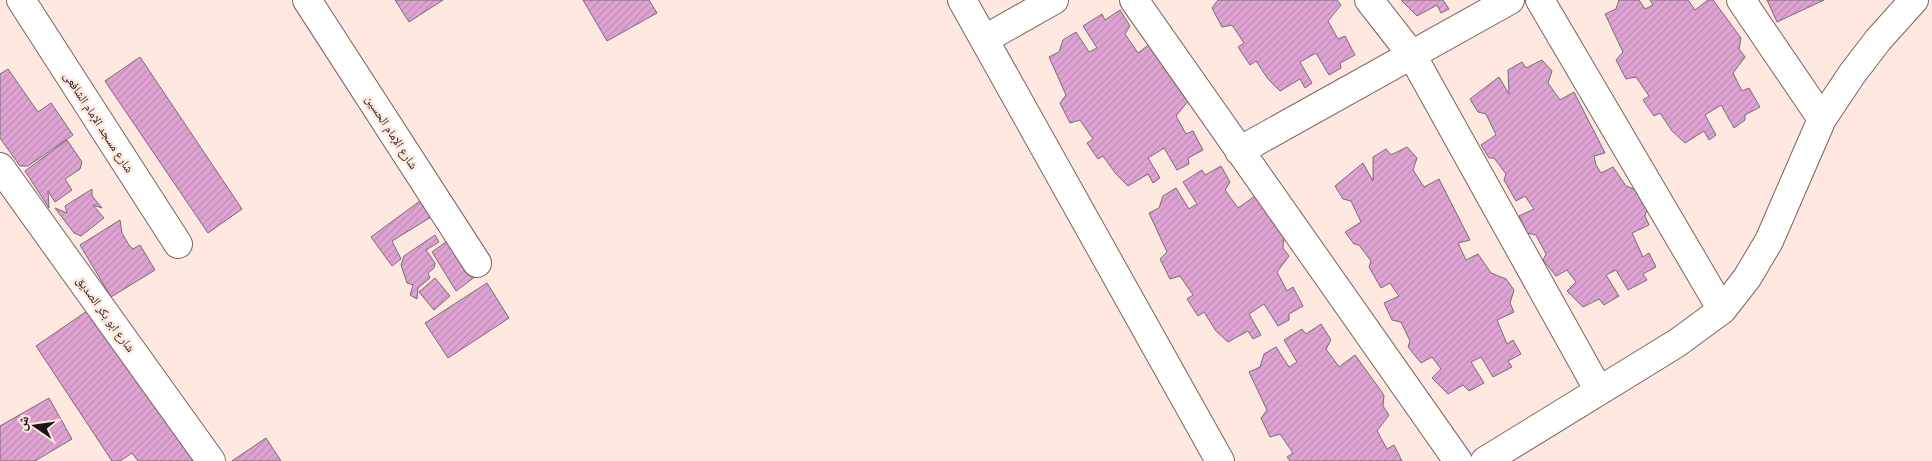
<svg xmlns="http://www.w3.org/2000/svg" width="1932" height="461" viewBox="0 0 1932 461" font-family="Mulish,'Noto Naskh Arabic',sans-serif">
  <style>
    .building { fill: url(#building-hatch); stroke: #7a6a76 }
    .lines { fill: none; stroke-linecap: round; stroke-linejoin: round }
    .minor-casing { stroke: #78655d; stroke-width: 30 }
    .minor { stroke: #fff; stroke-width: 28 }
    .labels { text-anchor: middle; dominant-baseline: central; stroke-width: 5; stroke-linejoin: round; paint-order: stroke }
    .street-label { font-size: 12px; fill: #1d1613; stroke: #fee8df }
  </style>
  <defs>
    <pattern id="building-hatch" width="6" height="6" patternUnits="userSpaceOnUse" patternTransform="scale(1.25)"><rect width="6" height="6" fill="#dfa3d3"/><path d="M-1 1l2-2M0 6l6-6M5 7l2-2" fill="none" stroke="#bf8cb4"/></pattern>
  </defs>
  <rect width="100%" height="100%" fill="#fee8df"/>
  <!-- building -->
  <path class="building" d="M 395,0 L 443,0 L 409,22 Z
    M 583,0 L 649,0 L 657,13 L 607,41 Z
    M 1218,0 L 1337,0 L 1341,5 L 1328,21 L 1338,39 L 1345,36 L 1355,55 L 1340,63 L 1341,68 L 1329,75 L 1316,53 L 1300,62 L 1312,83 L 1305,88 L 1300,79 L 1280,91 L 1268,79 L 1256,61 L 1250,65 L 1238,47 L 1244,43 L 1232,25 L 1222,27 L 1212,8 Z
    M 1401,0 L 1443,0 L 1449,9 L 1441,13 L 1437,5 L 1417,16 Z
    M 1619,0 L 1639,0 L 1645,9 L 1653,5 L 1650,0 L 1688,0 L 1695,10 L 1708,0 L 1713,0 L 1741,38 L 1739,49 L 1745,57 L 1733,73 L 1742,91 L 1749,88 L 1760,107 L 1745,115 L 1745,120 L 1734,128 L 1721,105 L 1705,115 L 1716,135 L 1709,140 L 1704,131 L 1685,143 L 1672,131 L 1660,113 L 1654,116 L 1643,100 L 1649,96 L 1636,77 L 1626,79 L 1616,60 L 1623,52 L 1605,14 L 1616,9 Z
    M 1767,0 L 1824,0 L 1777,22 Z
    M 1120,10 L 1130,26 L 1125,34 L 1138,53 L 1155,40 L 1189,100 L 1176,116 L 1186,134 L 1193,131 L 1203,150 L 1188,158 L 1189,164 L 1177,170 L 1164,148 L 1148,158 L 1160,178 L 1153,183 L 1148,174 L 1128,186 L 1116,174 L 1103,156 L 1098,159 L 1087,143 L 1093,139 L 1080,120 L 1070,123 L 1060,103 L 1066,95 L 1049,57 L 1059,52 L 1063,40 L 1076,32 L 1089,52 L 1097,48 L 1083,26 L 1102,14 L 1105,20 Z
    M 140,57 L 242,209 L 208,233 L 105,81 Z
    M 1542,60 L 1552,71 L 1548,83 L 1560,100 L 1574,92 L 1605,153 L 1594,156 L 1596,165 L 1601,173 L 1613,167 L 1626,186 L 1641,192 L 1649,203 L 1645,216 L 1649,225 L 1632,233 L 1643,257 L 1649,253 L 1656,267 L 1643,274 L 1647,280 L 1628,290 L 1616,270 L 1606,275 L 1619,296 L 1604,305 L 1599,299 L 1583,307 L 1567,291 L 1576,282 L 1567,270 L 1556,276 L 1543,260 L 1546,254 L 1536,235 L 1527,233 L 1519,216 L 1534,209 L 1525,196 L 1516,201 L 1504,180 L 1506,174 L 1494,158 L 1489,158 L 1481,145 L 1496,135 L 1486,114 L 1478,112 L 1470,99 L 1499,77 L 1509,94 L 1508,70 L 1522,62 L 1526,68 Z
    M 8,69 L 38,112 L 51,103 L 73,135 L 28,166 L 20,166 L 0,138 L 0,74 Z
    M 67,140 L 82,162 L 80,169 L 65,179 L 72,190 L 55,202 L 48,191 L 49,208 L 25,171 Z
    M 1407,147 L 1417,158 L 1413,170 L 1424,187 L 1439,179 L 1470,240 L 1458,243 L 1466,260 L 1478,254 L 1491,273 L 1506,279 L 1514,290 L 1510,303 L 1514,312 L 1497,320 L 1507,344 L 1513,340 L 1521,354 L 1508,361 L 1512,367 L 1493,377 L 1481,357 L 1471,362 L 1484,383 L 1469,391 L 1463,385 L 1448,394 L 1432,378 L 1441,369 L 1432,357 L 1421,363 L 1408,347 L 1410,341 L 1401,322 L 1392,320 L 1384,303 L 1399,296 L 1390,283 L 1381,288 L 1369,267 L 1371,261 L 1359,245 L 1354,244 L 1345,232 L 1361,222 L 1351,201 L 1343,199 L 1335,186 L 1363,163 L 1373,181 L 1373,157 L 1386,149 L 1391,155 Z
    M 1221,166 L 1230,182 L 1225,190 L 1238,208 L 1255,196 L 1284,237 L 1283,248 L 1289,256 L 1277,272 L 1287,291 L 1293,287 L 1303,306 L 1289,314 L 1289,320 L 1278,326 L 1264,304 L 1249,314 L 1261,335 L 1253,339 L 1248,331 L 1228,342 L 1216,331 L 1204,312 L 1198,316 L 1187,299 L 1193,295 L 1180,276 L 1170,279 L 1160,259 L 1167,252 L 1149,213 L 1159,208 L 1163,196 L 1176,188 L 1189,209 L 1197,204 L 1183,182 L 1202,170 L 1205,175 Z
    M 92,189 L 92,196 L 102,208 L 93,205 L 104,218 L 81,236 L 74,233 L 55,208 L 67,213 L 65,206 Z
    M 424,198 L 436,214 L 392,241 L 401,259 L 392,266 L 371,237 Z
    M 120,220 L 122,233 L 129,245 L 133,249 L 140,245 L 155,270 L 111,297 L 80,245 Z
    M 435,235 L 439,242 L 426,250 L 435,263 L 434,268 L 428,273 L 430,278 L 418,288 L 417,299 L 410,295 L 413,285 L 407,283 L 401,265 L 404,256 Z
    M 453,237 L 476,276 L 456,291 L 432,252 Z
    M 435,278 L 450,296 L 434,310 L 419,292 Z
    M 487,283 L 509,318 L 448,358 L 425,323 Z
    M 93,307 L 195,461 L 138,461 L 132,453 L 120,461 L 112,461 L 36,346 Z
    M 1321,324 L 1331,340 L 1326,349 L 1339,367 L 1355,355 L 1384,395 L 1383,406 L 1389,415 L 1377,431 L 1387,449 L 1394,445 L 1402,461 L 1290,461 L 1287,457 L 1293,453 L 1280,434 L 1270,437 L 1261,418 L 1267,410 L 1249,372 L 1260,367 L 1264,354 L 1276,347 L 1289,367 L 1297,362 L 1284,340 L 1302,329 L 1306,334 Z
    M 49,398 L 72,439 L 35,461 L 0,461 L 0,426 Z
    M 266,438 L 281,461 L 232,461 Z"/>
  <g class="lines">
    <!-- minor casing -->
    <g class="minor-casing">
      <path id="minor" d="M 21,0 L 178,244
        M 307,0 L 477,263
        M 962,0 L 1220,461
        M 1134,0 L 1458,461
        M 1369,0 L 1412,55 L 1599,391
        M 1540,0 L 1722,310
        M 1741,0 L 1822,119
        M 985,39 L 1054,0
        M 1239,151 L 1510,0
        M 0,167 L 211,461
        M 1485,461 L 1677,343 L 1722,310 L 1747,278 L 1769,241 L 1822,119 L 1852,74 L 1878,40 L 1914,0"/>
    </g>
    <!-- minor -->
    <use href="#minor" class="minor"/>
  </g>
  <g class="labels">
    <!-- street labels -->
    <g class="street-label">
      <text transform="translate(99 122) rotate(57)">شارع مسجد الإمام الشافعى</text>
      <text transform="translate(392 132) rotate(57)">شارع الإمام الحسين</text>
      <text transform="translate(106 314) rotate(54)">شارع ابو بكر الصديق</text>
    </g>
  </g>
  <!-- north arrow -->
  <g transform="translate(35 426) rotate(283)" stroke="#fee8df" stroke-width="4" paint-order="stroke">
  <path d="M0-4L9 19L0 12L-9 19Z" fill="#1d1613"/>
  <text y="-8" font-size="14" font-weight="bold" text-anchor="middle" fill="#1d1613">ش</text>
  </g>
</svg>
